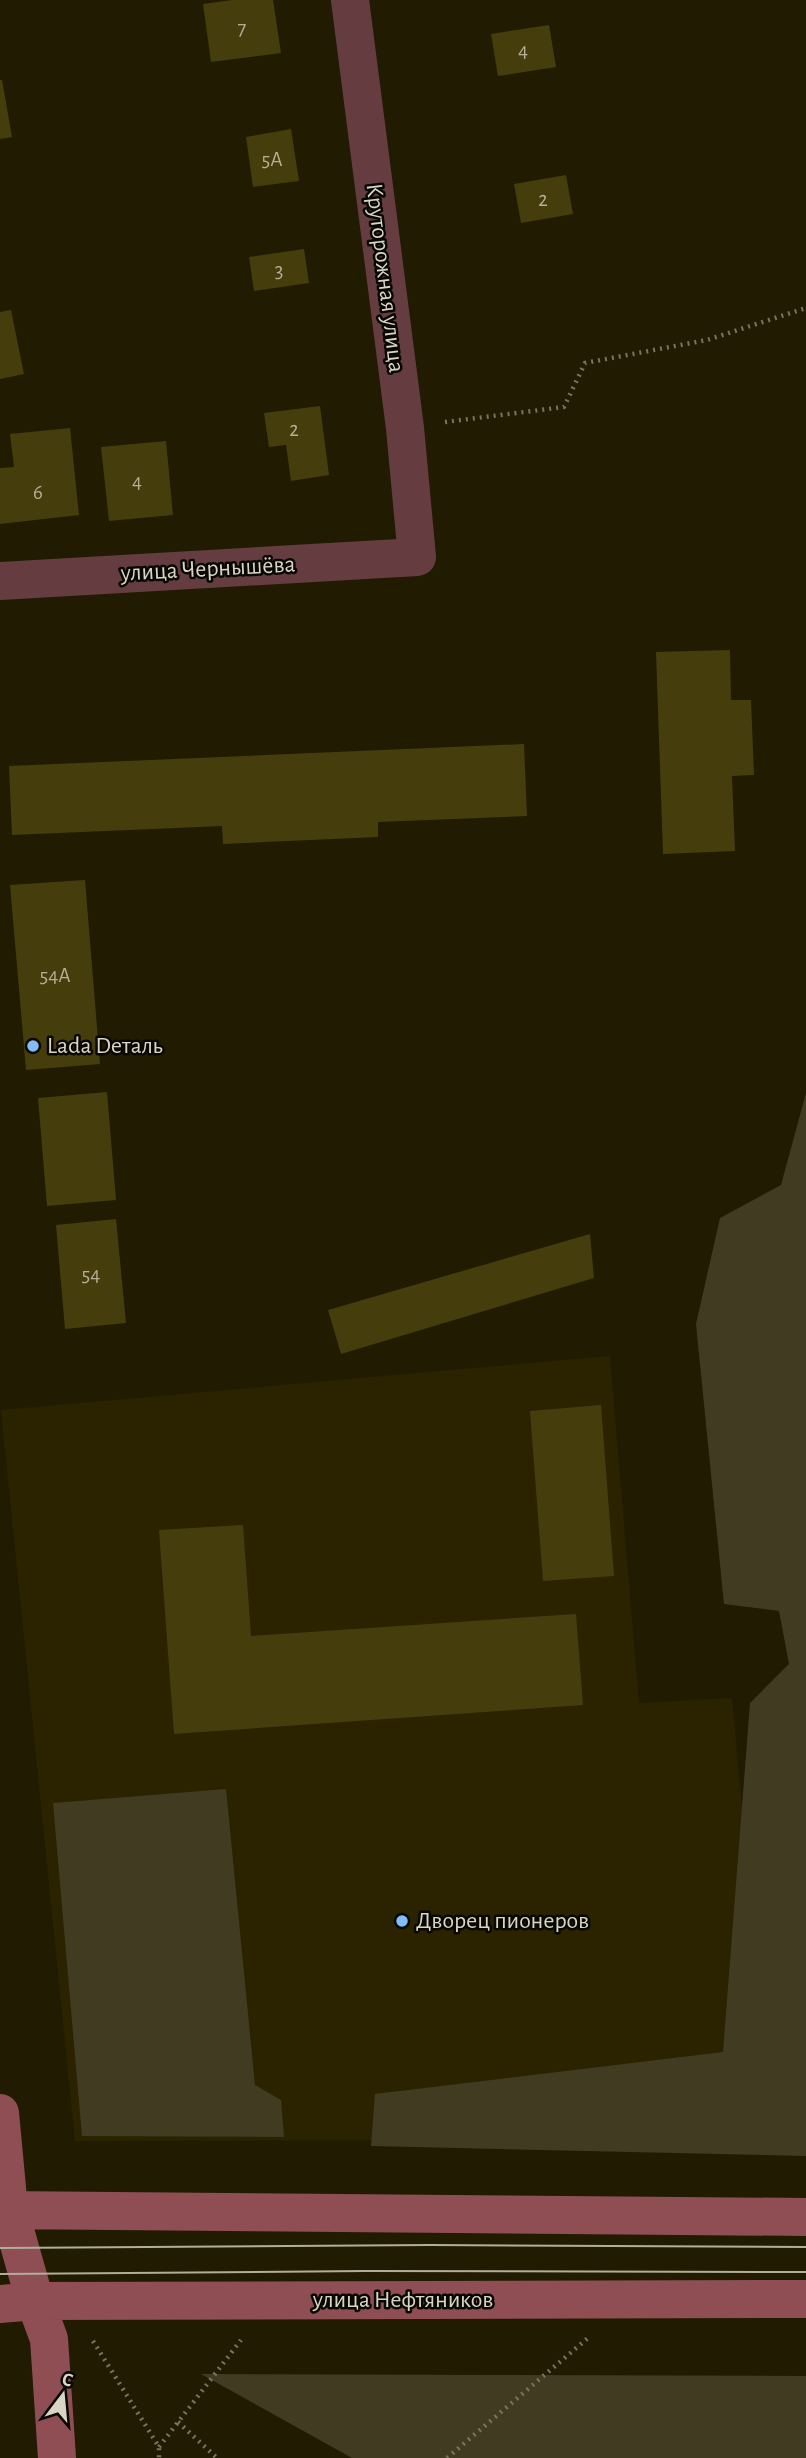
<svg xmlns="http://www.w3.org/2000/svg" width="806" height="2458" viewBox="0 0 806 2458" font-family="'Alegreya Sans',sans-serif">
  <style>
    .built { fill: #2b2300 }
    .green { fill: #413c21 }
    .building { fill: #463d0d }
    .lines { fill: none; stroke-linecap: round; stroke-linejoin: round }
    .path { stroke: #78735e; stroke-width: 4.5; stroke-dasharray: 2 5; stroke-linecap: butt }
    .minor { stroke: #653d40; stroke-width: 38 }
    .secondary { stroke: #8e4e54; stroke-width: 38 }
    .tram { stroke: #b2ae9c; stroke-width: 2 }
    .poi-dot { fill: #82bcfa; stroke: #090701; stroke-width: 2.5 }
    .labels { text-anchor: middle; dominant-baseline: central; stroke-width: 5; stroke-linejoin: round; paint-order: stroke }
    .number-label { font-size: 21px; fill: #b4af97 }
    .street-label { font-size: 24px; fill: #d8d5c5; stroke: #090701 }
    .poi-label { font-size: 24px; fill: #d8d5c5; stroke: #090701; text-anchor: start }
  </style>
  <rect width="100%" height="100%" fill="#211c01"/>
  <!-- built -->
  <path class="built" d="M 610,1356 L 639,1703 L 732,1698 L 772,2139 L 75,2141 L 1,1410 Z"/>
  <!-- green -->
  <path class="green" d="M 806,1093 L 806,2156 L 371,2146 L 375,2094 L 723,2052 L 750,1703 L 789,1664 L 779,1611 L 724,1604 L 696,1324 L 720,1218 L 781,1185 Z
    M 226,1789 L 255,2085 L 281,2100 L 284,2137 L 82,2136 L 53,1803 Z
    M 201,2374 L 806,2376 L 806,2458 L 352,2458 Z"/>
  <!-- building -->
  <path class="building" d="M 232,0 L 273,0 L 281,53 L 211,62 L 203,4 Z
    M 549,25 L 556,67 L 498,76 L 491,34 Z
    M 0,80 L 2,80 L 12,137 L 0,139 Z
    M 291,129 L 299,181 L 253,187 L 246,137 Z
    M 566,175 L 573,214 L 521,223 L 514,184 Z
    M 304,249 L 309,283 L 254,291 L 249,257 Z
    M 11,310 L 24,374 L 0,379 L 0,312 Z
    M 320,406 L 329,475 L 291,481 L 286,445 L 269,447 L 264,413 Z
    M 70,428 L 79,515 L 0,524 L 0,468 L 14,467 L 10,434 Z
    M 166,441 L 173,515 L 109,521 L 101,447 Z
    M 730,650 L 731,700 L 751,700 L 754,775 L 732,776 L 735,851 L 663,854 L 656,652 Z
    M 524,744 L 527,816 L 378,822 L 378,837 L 223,844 L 222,826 L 12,835 L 9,766 Z
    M 85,880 L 100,1064 L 26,1070 L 10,885 Z
    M 107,1092 L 116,1200 L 47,1206 L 38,1098 Z
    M 116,1219 L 126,1323 L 65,1329 L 56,1225 Z
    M 590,1234 L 594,1278 L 341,1354 L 328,1310 Z
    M 601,1405 L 614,1576 L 543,1581 L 530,1411 Z
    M 243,1525 L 251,1636 L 576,1614 L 583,1705 L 174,1734 L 159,1530 Z"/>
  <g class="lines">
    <!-- path -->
    <path class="path" d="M 445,422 L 564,407 L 585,363 L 707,340 L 806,308
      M 93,2341 L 159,2447 L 159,2458
      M 178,2422 L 217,2458
      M 159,2447 L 241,2340
      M 447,2458 L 588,2338"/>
    <!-- minor -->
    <path class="minor" d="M 0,581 L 417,557 L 405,428 L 350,0"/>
    <!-- secondary -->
    <path class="secondary" d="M 0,2113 L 9,2209 L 35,2301 L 49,2339 L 57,2458
      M 0,2210 L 806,2217
      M 0,2304 L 35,2301 L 806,2299"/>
    <!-- tram -->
    <path class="tram" d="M 0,2248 L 430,2245 L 806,2247
      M 0,2274 L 365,2271 L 806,2272"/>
  </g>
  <!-- markers -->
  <g class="poi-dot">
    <circle cx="33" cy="1046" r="7"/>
    <circle cx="402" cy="1921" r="7"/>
  </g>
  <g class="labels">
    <!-- number labels -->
    <g class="number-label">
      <text x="242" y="28">7</text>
      <text x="523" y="50">4</text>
      <text x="272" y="159">5А</text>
      <text x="543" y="199">2</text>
      <text x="279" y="270">3</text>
      <text x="294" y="429">2</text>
      <text x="137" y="481">4</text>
      <text x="38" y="492">6</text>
      <text x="55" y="975">54А</text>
      <text x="91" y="1274">54</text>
    </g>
    <!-- street labels -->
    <g class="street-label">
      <text transform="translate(385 278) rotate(83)">Круторожная улица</text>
      <text transform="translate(208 569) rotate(-3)">улица Чернышёва</text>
      <text x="403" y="2300">улица Нефтяников</text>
    </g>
    <!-- poi labels -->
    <g class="poi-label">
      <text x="47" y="1046">Lada Dеталь</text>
      <text x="416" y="1921">Дворец пионеров</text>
    </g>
  </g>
  <!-- north arrow -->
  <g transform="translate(63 2395) rotate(16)" stroke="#090701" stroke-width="5" paint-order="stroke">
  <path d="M0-5L12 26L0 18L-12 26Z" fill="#d8d5c5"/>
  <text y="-10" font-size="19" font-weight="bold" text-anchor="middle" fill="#d8d5c5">С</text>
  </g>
</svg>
